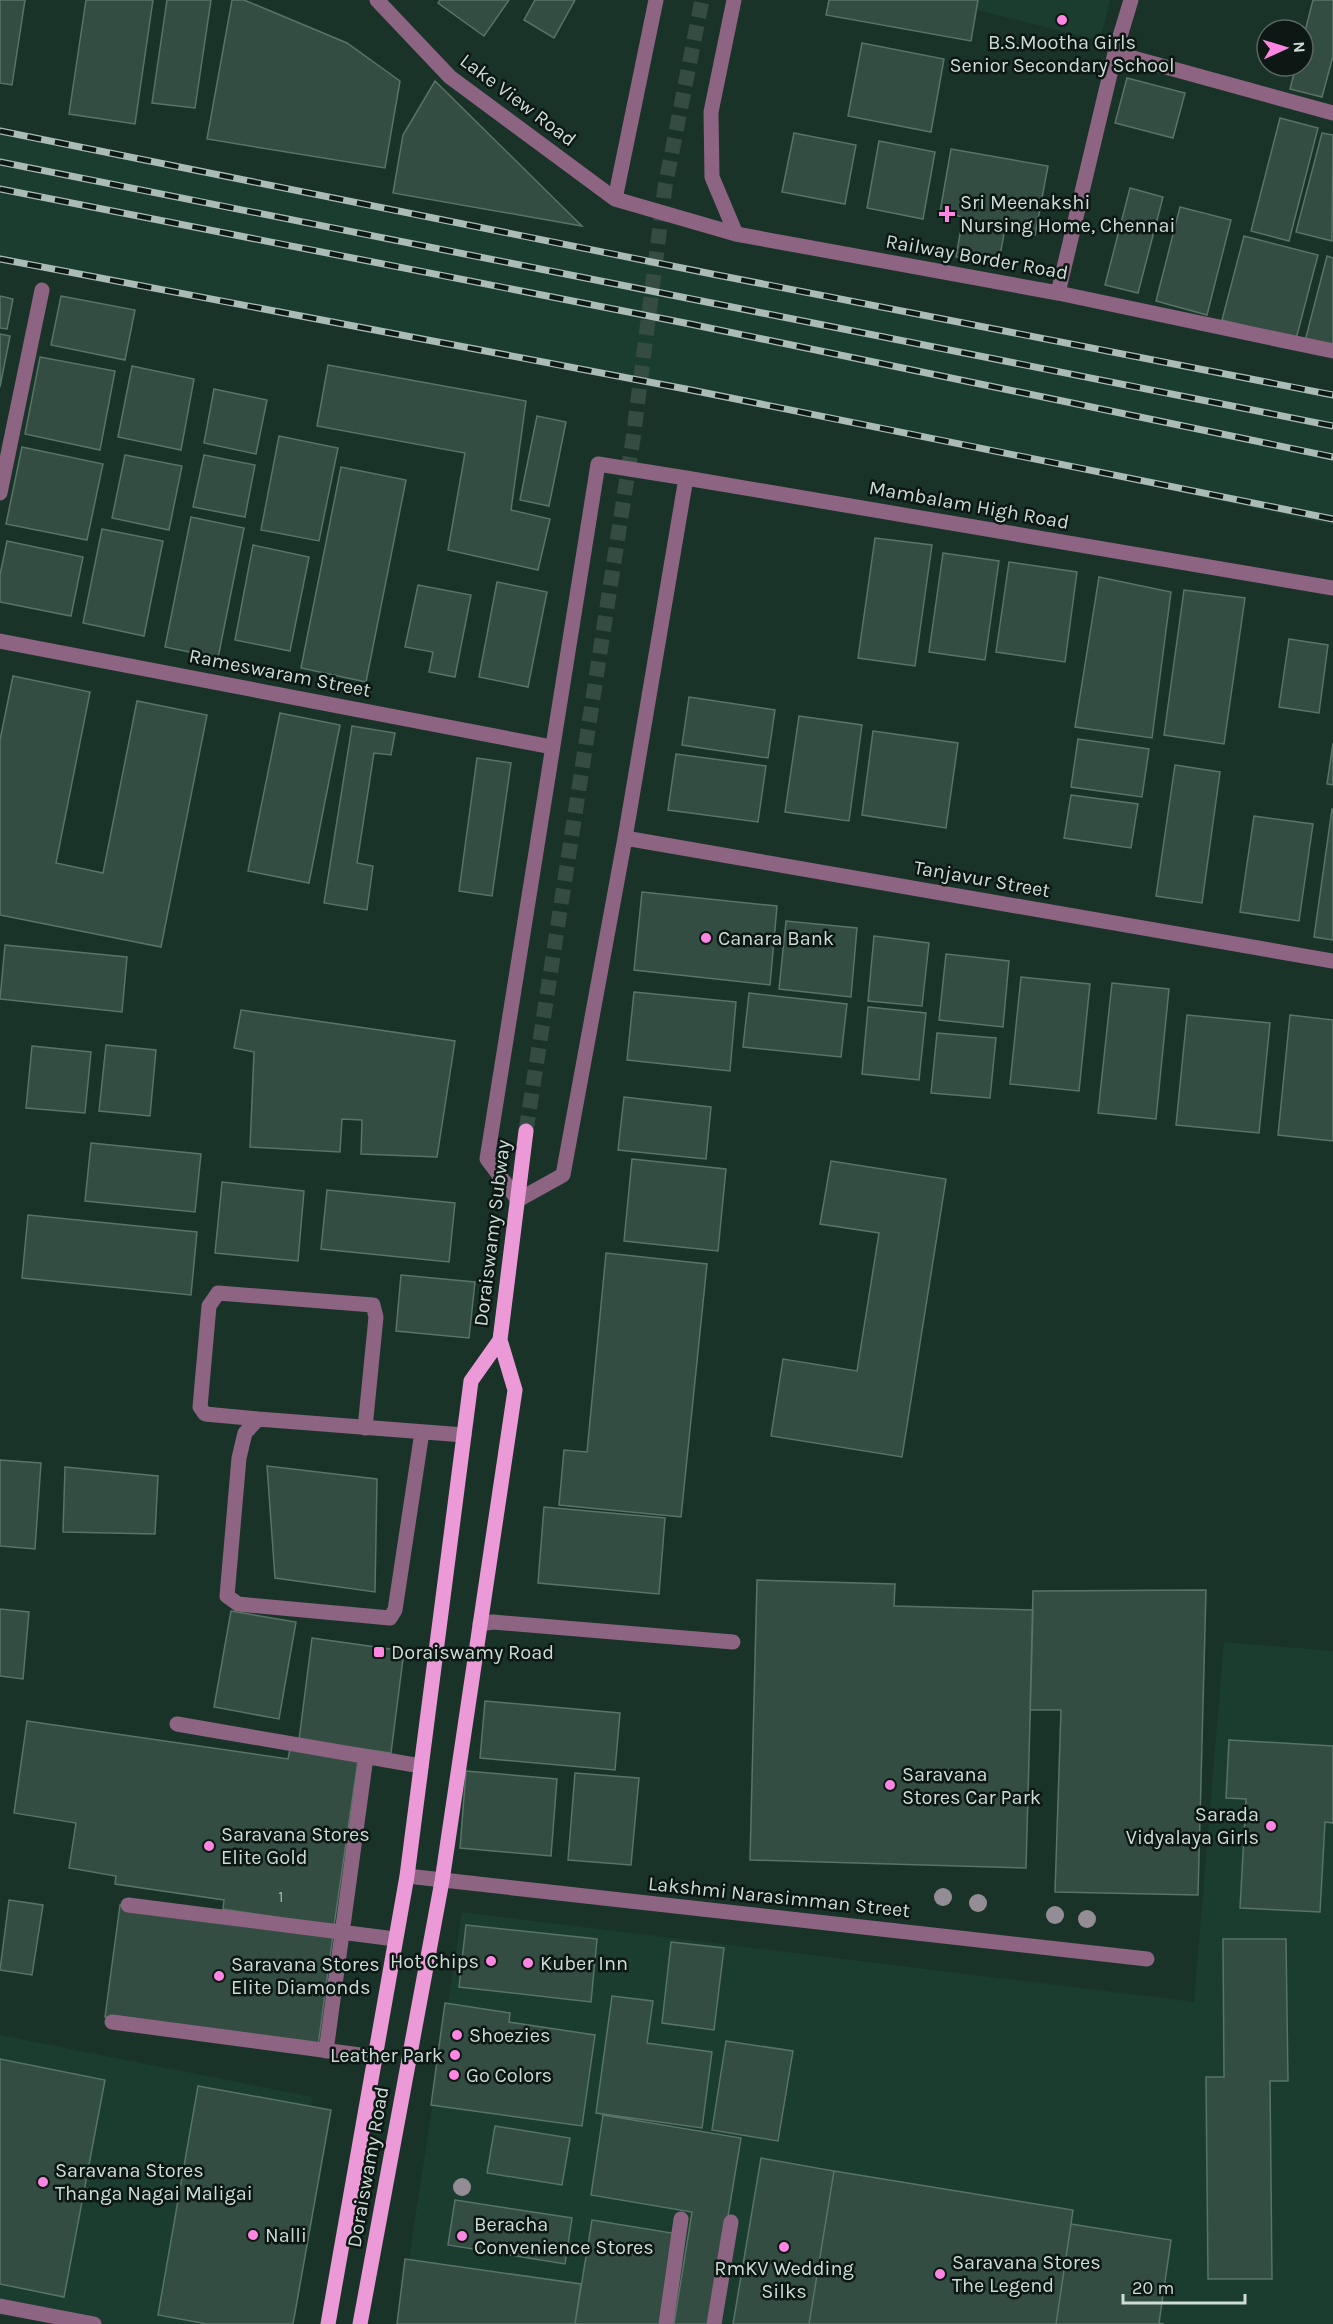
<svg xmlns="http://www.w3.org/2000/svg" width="1333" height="2324" viewBox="0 0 1333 2324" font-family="Karla,sans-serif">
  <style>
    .built { fill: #1b3d30 }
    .building { fill: #334d42; stroke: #587367; stroke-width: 1.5 }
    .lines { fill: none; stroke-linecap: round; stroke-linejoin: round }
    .major-tunnel { stroke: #354c43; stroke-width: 15; stroke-dasharray: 15 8; stroke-linecap: butt }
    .minor { stroke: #8d6482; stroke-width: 15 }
    .major { stroke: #ec99d7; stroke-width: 15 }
    .rail-casing { stroke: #abbbb5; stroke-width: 7 }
    .rail { stroke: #0d1814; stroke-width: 4.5; stroke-dasharray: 14; stroke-linecap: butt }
    .tree { fill: #948d95 }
    .poi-dot { fill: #fd86e2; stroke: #0d1814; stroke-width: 2 }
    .labels { text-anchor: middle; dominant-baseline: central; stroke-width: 5; stroke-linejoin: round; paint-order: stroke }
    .number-label { font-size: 16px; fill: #a7b8b1 }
    .poi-label { font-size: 20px; fill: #cedcd6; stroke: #0d1814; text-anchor: start }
    .street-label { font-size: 20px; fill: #cedcd6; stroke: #0d1814 }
  </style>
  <rect width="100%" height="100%" fill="#1a3329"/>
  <!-- built -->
  <path class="built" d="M 937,0 L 1110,0 L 1100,41 Z
    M 0,133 L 792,293 L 1333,395 L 1333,525 L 692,389 L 0,260 Z
    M 1224,1642 L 1333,1651 L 1333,2324 L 399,2324 L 462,1912 L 1194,2002 Z
    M 0,2035 L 312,2097 L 275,2324 L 94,2324 L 0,2305 Z"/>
  <!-- building -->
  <path class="building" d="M 0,0 L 25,0 L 12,85 L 0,83 Z
    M 86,0 L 153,0 L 135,124 L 69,114 Z
    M 167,0 L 211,0 L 195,108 L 152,103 Z
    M 232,0 L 244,0 L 347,43 L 400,81 L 385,168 L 207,139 Z
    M 440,0 L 509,0 L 484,36 L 438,3 Z
    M 535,0 L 575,0 L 554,38 L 524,20 Z
    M 829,0 L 978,0 L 971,41 L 826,15 Z
    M 1313,0 L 1333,0 L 1333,56 L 1322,97 L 1290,89 L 1296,66 L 1303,66 L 1303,39 Z
    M 862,43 L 944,59 L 931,132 L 848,116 Z
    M 1127,78 L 1185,93 L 1173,138 L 1115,123 Z
    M 435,81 L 582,226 L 393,193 L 403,135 Z
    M 1280,118 L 1318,128 L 1289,241 L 1251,231 Z
    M 794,133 L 856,145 L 845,204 L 782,192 Z
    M 1322,133 L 1333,135 L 1332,241 L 1296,232 Z
    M 879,141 L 935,152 L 923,219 L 867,208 Z
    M 951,149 L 1048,166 L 1035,235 L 1005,229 L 998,266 L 956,257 L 963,217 L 940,212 Z
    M 1130,188 L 1163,197 L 1138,293 L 1105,285 Z
    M 1180,207 L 1231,220 L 1207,315 L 1156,301 Z
    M 1244,236 L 1318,255 L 1296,339 L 1222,320 Z
    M 1327,256 L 1333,258 L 1333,349 L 1305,341 Z
    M 0,296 L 13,299 L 7,329 L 0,328 Z
    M 61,296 L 135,310 L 125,360 L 51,345 Z
    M 0,334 L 10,336 L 0,387 Z
    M 40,357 L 115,371 L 100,450 L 25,434 Z
    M 328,365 L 526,401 L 511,510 L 550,519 L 538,570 L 448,550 L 465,453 L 317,426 Z
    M 132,366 L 194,379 L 181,450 L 118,437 Z
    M 214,389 L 267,400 L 256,454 L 204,443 Z
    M 537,416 L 566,422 L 549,506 L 520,500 Z
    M 279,436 L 338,448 L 319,541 L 261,530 Z
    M 22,447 L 103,464 L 87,540 L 6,524 Z
    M 125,455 L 182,466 L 169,530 L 112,518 Z
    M 204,455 L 255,465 L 245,517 L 193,507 Z
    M 341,467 L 406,480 L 366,682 L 301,668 Z
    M 191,517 L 244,528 L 218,658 L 165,647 Z
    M 102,529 L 163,541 L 144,636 L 83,623 Z
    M 875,538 L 932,545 L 915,666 L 858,658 Z
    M 7,541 L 83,557 L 71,616 L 0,602 L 0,575 Z
    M 253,545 L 309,557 L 290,651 L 235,640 Z
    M 943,553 L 999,561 L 985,660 L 929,652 Z
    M 1009,562 L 1077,572 L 1065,662 L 996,652 Z
    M 1099,577 L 1171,592 L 1152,738 L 1075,727 Z
    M 497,582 L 547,592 L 528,687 L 479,677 Z
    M 418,585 L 471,595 L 455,677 L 429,672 L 433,652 L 405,647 Z
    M 1184,590 L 1245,598 L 1224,744 L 1164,735 Z
    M 1289,639 L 1328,645 L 1319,713 L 1279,707 Z
    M 13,676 L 90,692 L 56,863 L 103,873 L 137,701 L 207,715 L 161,947 L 0,915 L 0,740 Z
    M 689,697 L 775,710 L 768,758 L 682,745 Z
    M 280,713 L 340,725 L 309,883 L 248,871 Z
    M 799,716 L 862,725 L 849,821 L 785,812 Z
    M 352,726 L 395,733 L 391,755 L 374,753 L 357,863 L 373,866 L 367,910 L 324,903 Z
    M 873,731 L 958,743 L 946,828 L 862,815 Z
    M 1078,739 L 1149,749 L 1142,797 L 1071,787 Z
    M 1333,743 L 1333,785 L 1327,784 Z
    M 676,754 L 766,766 L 758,822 L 668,810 Z
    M 477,758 L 511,763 L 492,896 L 459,891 Z
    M 1175,765 L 1220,772 L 1202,903 L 1156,896 Z
    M 1071,795 L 1138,804 L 1131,848 L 1064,838 Z
    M 1332,809 L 1333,809 L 1333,940 L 1314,937 Z
    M 1254,816 L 1313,824 L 1299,921 L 1240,912 Z
    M 642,892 L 777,906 L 770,985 L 634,970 Z
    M 786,921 L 857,928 L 851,997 L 779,989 Z
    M 874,936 L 929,943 L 922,1006 L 868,1001 Z
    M 5,945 L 127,957 L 122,1012 L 0,999 Z
    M 946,954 L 1009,961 L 1003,1027 L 939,1020 Z
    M 1021,977 L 1090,984 L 1079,1091 L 1010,1084 Z
    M 1112,983 L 1169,989 L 1156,1119 L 1098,1113 Z
    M 634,992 L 736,1002 L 730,1071 L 627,1060 Z
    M 749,993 L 847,1004 L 841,1057 L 743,1047 Z
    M 868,1007 L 926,1013 L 919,1080 L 862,1074 Z
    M 241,1010 L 455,1041 L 437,1157 L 361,1154 L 362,1120 L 342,1119 L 340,1152 L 250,1147 L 254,1052 L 234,1048 Z
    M 1187,1015 L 1270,1023 L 1259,1133 L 1176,1125 Z
    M 1290,1015 L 1333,1020 L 1333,1141 L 1278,1135 Z
    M 937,1033 L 996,1038 L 990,1098 L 931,1093 Z
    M 106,1045 L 156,1050 L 150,1116 L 99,1111 Z
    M 32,1046 L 91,1052 L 85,1113 L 26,1108 Z
    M 624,1097 L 711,1107 L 706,1159 L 618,1150 Z
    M 91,1143 L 201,1154 L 195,1212 L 85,1201 Z
    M 632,1159 L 726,1169 L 718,1251 L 624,1241 Z
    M 831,1161 L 946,1179 L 902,1457 L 771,1436 L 783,1359 L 857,1371 L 879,1233 L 820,1224 Z
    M 222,1182 L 304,1191 L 298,1261 L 215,1253 Z
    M 327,1190 L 455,1203 L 449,1262 L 321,1249 Z
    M 28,1215 L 197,1232 L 191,1295 L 22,1278 Z
    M 606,1253 L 707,1264 L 681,1517 L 559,1505 L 564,1450 L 587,1452 Z
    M 401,1275 L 475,1282 L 469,1338 L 396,1331 Z
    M 0,1460 L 41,1463 L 35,1549 L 0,1546 Z
    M 267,1466 L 377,1479 L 375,1592 L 275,1578 Z
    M 65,1467 L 158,1476 L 155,1534 L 63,1532 Z
    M 544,1507 L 665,1518 L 659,1594 L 538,1583 Z
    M 757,1580 L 895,1584 L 894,1606 L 1033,1610 L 1026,1868 L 750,1860 Z
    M 1206,1590 L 1198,1895 L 1055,1892 L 1061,1710 L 1030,1710 L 1033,1591 Z
    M 0,1609 L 29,1612 L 23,1679 L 0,1676 Z
    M 231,1611 L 296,1622 L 279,1719 L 214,1707 Z
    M 312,1638 L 404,1651 L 391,1753 L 299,1740 Z
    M 485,1701 L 620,1713 L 615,1770 L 480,1758 Z
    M 27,1721 L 288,1759 L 290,1749 L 358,1760 L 334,1926 L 223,1909 L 224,1900 L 115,1884 L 116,1876 L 69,1868 L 76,1823 L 14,1813 Z
    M 1229,1740 L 1333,1746 L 1333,1823 L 1325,1822 L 1320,1912 L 1240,1908 L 1246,1799 L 1226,1798 Z
    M 466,1771 L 557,1779 L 551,1856 L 460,1848 Z
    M 575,1773 L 639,1778 L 631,1865 L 568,1860 Z
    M 9,1900 L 43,1905 L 32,1975 L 0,1970 Z
    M 120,1905 L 333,1935 L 318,2046 L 105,2017 Z
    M 466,1925 L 597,1939 L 591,2002 L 459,1987 Z
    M 1223,1939 L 1286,1939 L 1288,2081 L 1270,2081 L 1272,2279 L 1208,2279 L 1206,2077 L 1224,2077 Z
    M 671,1942 L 724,1948 L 714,2030 L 662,2023 Z
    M 612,1996 L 653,2001 L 647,2043 L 712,2052 L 702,2128 L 596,2113 Z
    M 445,2003 L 510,2013 L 509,2022 L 595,2035 L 582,2126 L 431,2105 Z
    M 726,2041 L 793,2051 L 778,2141 L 712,2130 Z
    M 0,2059 L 105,2080 L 64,2297 L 0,2284 Z
    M 198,2086 L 331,2110 L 293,2324 L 207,2324 L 158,2315 Z
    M 603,2115 L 741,2138 L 710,2324 L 674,2324 L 692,2212 L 591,2195 Z
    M 495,2126 L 570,2138 L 562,2185 L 487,2173 Z
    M 761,2158 L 834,2171 L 809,2324 L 733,2324 Z
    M 834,2171 L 1073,2210 L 1056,2324 L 809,2324 Z
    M 455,2200 L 572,2218 L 565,2264 L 448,2245 Z
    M 592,2220 L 678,2234 L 664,2324 L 575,2324 Z
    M 1071,2224 L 1171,2240 L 1159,2323 L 1164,2324 L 1056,2324 Z
    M 405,2259 L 581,2284 L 575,2324 L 397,2324 Z"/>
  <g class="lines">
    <!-- major-tunnel -->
    <path class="major-tunnel" d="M 526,1131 L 633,439 L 665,187 L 702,0"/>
    <!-- minor -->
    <path class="minor" d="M 377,0 L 450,77 L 615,199 L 736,234 L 1058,293 L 1333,351
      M 734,0 L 711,112 L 712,177 L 736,234
      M 1115,53 L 1333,113
      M 615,199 L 656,0
      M 1058,293 L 1115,53 L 1131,0
      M 686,478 L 625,838 L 563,1175 L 518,1200 L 487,1159 L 598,464 L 686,478 L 1333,588
      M 0,493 L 42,290
      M 0,641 L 552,747
      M 625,838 L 1333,961
      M 258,1419 L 205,1414 L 200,1407 L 209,1306 L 218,1293 L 373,1305 L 376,1317 L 365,1428
      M 422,1432 L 395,1610 L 390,1618 L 238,1604 L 227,1596 L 239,1458 L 245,1433 L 258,1419 L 464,1435
      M 480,1624 L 493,1622 L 733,1642
      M 177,1724 L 421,1766
      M 407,1876 L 1147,1959
      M 128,1905 L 395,1939
      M 112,2022 L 375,2057
      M 326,2051 L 366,1757
      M 0,2306 L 94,2324
      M 666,2324 L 681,2219
      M 714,2324 L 731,2222"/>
    <!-- major -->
    <path class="major" d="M 328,2324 L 407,1876 L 471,1381 L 500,1340
      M 360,2324 L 442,1881 L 515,1390 L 500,1340 L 526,1131"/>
    <!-- rail casing -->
    <g class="rail-casing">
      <path id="rail" d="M 0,131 L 717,275 L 1333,395
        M 0,162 L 1333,426
        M 0,189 L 690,324 L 1333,457
        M 0,259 L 691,390 L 1333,519"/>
    </g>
    <!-- rail -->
    <use href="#rail" class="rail"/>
  </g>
  <!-- trees -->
  <g class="tree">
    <circle cx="943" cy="1897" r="9"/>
    <circle cx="978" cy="1903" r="9"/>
    <circle cx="1055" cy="1915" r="9"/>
    <circle cx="1087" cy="1919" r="9"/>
    <circle cx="462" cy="2187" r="9"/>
  </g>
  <!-- markers -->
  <g class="poi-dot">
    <circle cx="1062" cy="20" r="6"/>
    <path d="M944 205h6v6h6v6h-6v6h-6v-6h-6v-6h6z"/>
    <circle cx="706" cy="938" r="6"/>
    <rect x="373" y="1646" width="12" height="12" rx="3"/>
    <circle cx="890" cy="1785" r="6"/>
    <circle cx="1271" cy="1826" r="6"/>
    <circle cx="209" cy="1846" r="6"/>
    <circle cx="491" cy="1961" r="6"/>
    <circle cx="528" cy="1963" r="6"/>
    <circle cx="219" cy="1976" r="6"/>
    <circle cx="457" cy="2035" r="6"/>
    <circle cx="455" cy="2055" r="6"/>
    <circle cx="454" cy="2075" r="6"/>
    <circle cx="43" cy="2182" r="6"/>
    <circle cx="253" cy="2235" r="6"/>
    <circle cx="462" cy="2236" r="6"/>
    <circle cx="784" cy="2247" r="6"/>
    <circle cx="940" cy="2274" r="6"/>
  </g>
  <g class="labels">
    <!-- number labels -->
    <g class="number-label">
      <text x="281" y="1896">1</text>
    </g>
    <!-- poi labels -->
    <g class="poi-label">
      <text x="1062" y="42" text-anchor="middle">B.S.Mootha Girls<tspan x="1062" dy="23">Senior Secondary School</tspan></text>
      <text x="960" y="202">Sri Meenakshi<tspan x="960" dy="23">Nursing Home, Chennai</tspan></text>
      <text x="718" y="938">Canara Bank</text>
      <text x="391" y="1652">Doraiswamy Road</text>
      <text x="902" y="1774">Saravana<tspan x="902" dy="23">Stores Car Park</tspan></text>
      <text x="1259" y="1814" text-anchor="end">Sarada<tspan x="1259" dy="23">Vidyalaya Girls</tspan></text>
      <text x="221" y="1834">Saravana Stores<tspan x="221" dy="23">Elite Gold</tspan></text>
      <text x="479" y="1961" text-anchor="end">Hot Chips</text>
      <text x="540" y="1963">Kuber Inn</text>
      <text x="231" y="1964">Saravana Stores<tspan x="231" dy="23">Elite Diamonds</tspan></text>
      <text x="469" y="2035">Shoezies</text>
      <text x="443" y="2055" text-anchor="end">Leather Park</text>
      <text x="466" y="2075">Go Colors</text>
      <text x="55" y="2170">Saravana Stores<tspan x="55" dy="23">Thanga Nagai Maligai</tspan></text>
      <text x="474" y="2224">Beracha<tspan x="474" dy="23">Convenience Stores</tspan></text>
      <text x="265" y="2235">Nalli</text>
      <text x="952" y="2262">Saravana Stores<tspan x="952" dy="23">The Legend</tspan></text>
      <text x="784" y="2268" text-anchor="middle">RmKV Wedding<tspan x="784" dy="23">Silks</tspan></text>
    </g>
    <!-- street labels -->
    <g class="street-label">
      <text transform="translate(518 100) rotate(37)">Lake View Road</text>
      <text transform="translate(977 257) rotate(10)">Railway Border Road</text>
      <text transform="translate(969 505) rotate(10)">Mambalam High Road</text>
      <text transform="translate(280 673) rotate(11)">Rameswaram Street</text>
      <text transform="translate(982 879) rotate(10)">Tanjavur Street</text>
      <text transform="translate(492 1233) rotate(-83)">Doraiswamy Subway</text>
      <text transform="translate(779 1897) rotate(6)">Lakshmi Narasimman Street</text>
      <text transform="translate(368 2167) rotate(-80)">Doraiswamy Road</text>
    </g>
  </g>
  <!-- north arrow -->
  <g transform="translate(1285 48) rotate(86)"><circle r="28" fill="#0d1814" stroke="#5a6662" stroke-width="1.5"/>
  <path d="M0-4.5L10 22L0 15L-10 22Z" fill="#fd86e2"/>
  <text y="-9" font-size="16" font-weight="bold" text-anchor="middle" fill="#cedcd6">N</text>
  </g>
  <!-- scale -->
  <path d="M1123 2294v9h122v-9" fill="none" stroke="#cedcd6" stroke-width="3"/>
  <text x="1132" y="2294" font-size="18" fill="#cedcd6" stroke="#0d1814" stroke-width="4.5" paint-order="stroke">20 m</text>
</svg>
